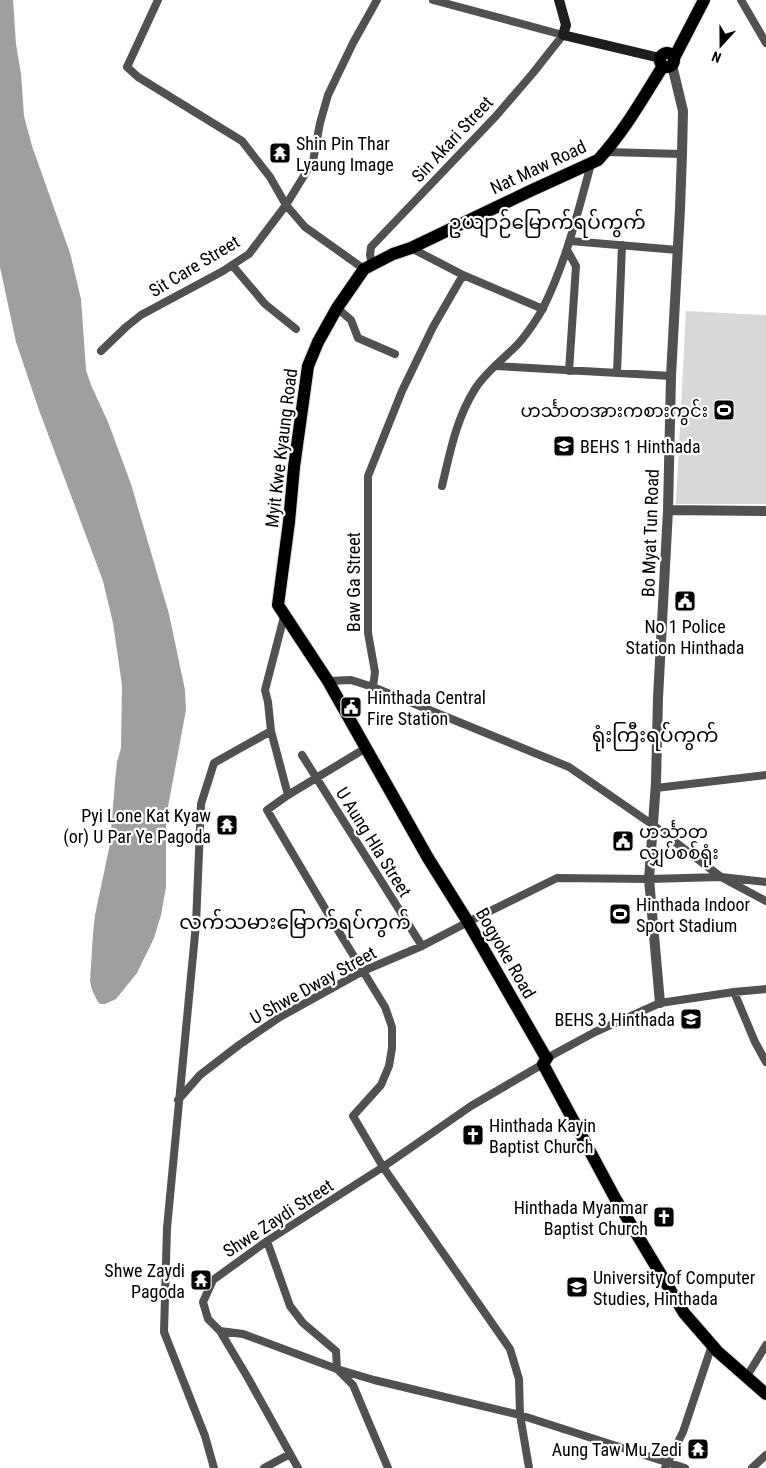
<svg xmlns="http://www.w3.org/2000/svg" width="766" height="1468" viewBox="0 0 766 1468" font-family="'Roboto Condensed','Noto Sans Myanmar',sans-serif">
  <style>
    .green { fill: #d8d8d8 }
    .water { fill: #9f9f9f }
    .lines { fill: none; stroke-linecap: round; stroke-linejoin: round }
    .primary-casing { stroke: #dbdbdb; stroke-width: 14 }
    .minor { stroke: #515151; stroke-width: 8 }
    .tertiary { stroke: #515151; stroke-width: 10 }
    .secondary { stroke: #1e1e1e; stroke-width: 10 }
    .primary { stroke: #000; stroke-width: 12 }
    .labels { text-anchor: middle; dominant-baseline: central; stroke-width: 4.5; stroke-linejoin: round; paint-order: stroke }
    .street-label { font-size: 18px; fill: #000; stroke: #fff }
    .poi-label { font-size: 18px; fill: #000; stroke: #fff; text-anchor: start }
    .quarter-label { font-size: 20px; fill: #000; stroke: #fff }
  </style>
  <rect width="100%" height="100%" fill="#fff"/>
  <!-- green -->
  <path class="green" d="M 686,311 L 766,315 L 766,504 L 676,504 Z"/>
  <!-- water -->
  <path class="water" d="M 0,0 L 13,0 L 16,44 L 21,74 L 24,116 L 32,146 L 70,253 L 81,299 L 86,370 L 91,385 L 108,422 L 131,484 L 169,614 L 185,690 L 186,710 L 167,812 L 166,831 L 166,887 L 161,915 L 154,938 L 137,973 L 116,999 L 105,1004 L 100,1004 L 98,1002 L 92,990 L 90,981 L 93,934 L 95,915 L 110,844 L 115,781 L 117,762 L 121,748 L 122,685 L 113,623 L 103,581 L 39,410 L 16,342 L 0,267 Z"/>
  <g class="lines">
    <!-- primary casing -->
    <g class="primary-casing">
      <path id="primary" d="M660 60a7 7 0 1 1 14 0a7 7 0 1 1-14 0Z
        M 674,58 L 704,0
        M 663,66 C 643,98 624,132 598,160 L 530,191 L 411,248 L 393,254 L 364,269 L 337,308 L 318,342 L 308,366 L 294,467 L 289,522 L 278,605 L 328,681 L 428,858 L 468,922 L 545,1056 L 547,1058 L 543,1064 L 615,1198 L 684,1313 L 718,1352 L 766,1394"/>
    </g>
    <!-- minor -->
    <path class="minor" d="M 158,0 L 127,67 L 138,77 L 242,141 L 270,177 L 286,205 L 305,227 L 364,269
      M 741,0 L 766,43
      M 606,152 L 682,154
      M 570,241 L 678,250
      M 411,248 L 463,275 L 543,309
      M 567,250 L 576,266 L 569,371
      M 232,265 L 265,304 L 296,329
      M 372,265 L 370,255 L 371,247 L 496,116 L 533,73 L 563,35 L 433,0
      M 337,308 L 351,320 L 358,338 L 395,354
      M 101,351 L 126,327 L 141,315 L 223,271 L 249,254 L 286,205 L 313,161 L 320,123 L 328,95 L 353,43 L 377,0
      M 495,366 L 671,376
      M 617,373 L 622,245
      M 442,486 C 450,453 456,419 475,389 C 485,373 501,361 514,348 C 523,340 538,318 543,308 C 566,262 578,212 591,164
      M 285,613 L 265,690 L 268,702 L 271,731 L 288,795
      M 328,681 L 351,680 L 373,687 L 569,767 L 653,825 L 721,877 L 766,901
      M 373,687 L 375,672 L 368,633 L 368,476 L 402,391 L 433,327 L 463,275
      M 366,748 L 288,795 L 267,810 L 336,927 L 385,1007 L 392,1027 L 392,1048 L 389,1066 L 381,1085 L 353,1116 L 383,1167 L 510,1349 L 519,1379 L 520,1415 L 529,1468
      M 302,755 L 422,946
      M 656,788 L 766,775
      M 734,992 L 755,1042 L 766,1062
      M 547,1058 L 595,1032 L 660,1003 L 734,992 L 766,989
      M 178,1100 L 200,1075 L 239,1045 L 280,1017 L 363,971 L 422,946 L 468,922 L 557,878 L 649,879 L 721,877 L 766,882
      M 267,1241 L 290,1306 L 303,1323 L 336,1351 L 337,1369 L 353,1385 L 388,1468
      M 220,1331 L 243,1334 L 337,1369 L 374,1380 L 520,1415 L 685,1468
      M 747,1376 L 766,1345
      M 214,1468 L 205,1436 L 164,1332 L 167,1228 L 196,924 L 201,804 L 214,763 L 271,731
      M 264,1468 L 290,1454
      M 298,1468 L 248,1378 L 220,1331 L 208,1319 L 203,1302 L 213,1280 L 267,1241 L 383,1167 L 471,1106 L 543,1064
      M 665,1468 L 683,1432 L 712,1345
      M 752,1468 L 766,1455"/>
    <!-- tertiary -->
    <path class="tertiary" d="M 668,510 L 766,511
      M 660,1003 L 649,879 L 656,782 L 658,698 L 668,510 L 671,376 L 680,209 L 682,154 L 683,111 L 672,65"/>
    <!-- secondary -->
    <path class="secondary" d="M 559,0 L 566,25 L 563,35 L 660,58"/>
    <!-- primary -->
    <use href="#primary" class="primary"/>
  </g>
  <!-- icons -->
  <defs>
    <g id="temple-square" transform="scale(1.125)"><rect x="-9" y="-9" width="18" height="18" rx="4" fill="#000" stroke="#fff"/><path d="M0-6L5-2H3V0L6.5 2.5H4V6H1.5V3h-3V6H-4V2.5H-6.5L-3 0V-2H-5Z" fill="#fff"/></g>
    <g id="stadium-square" transform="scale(1.125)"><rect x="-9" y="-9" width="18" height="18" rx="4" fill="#000" stroke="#fff"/><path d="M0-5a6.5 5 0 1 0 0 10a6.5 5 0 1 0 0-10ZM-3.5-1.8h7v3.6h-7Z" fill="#fff"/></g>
    <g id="school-square" transform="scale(1.125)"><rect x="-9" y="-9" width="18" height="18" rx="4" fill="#000" stroke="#fff"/><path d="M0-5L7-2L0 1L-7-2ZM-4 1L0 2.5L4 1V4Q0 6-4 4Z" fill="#fff"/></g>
    <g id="civic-square" transform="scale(1.125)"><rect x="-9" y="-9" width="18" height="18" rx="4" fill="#000" stroke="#fff"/><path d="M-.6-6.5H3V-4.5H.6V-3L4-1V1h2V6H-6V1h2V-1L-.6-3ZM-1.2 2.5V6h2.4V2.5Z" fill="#fff"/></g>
    <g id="church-square" transform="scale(1.125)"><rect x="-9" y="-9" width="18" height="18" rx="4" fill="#000" stroke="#fff"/><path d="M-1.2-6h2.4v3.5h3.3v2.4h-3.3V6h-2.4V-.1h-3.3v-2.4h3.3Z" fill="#fff"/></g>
    <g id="university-square" transform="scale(1.125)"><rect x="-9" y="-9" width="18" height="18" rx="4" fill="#000" stroke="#fff"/><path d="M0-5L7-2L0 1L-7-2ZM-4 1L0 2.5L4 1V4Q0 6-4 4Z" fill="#fff"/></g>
  </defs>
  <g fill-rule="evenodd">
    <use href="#temple-square" x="280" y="153"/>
    <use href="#stadium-square" x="724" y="410"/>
    <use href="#school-square" x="564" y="446"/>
    <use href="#civic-square" x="685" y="601"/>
    <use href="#civic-square" x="351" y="707"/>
    <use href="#temple-square" x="227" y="825"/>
    <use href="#civic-square" x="623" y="841"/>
    <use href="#stadium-square" x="620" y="914"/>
    <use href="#school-square" x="691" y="1019"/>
    <use href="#church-square" x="473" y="1135"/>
    <use href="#church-square" x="664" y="1217"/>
    <use href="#temple-square" x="201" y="1280"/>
    <use href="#university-square" x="577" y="1287"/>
    <use href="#temple-square" x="698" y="1449"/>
  </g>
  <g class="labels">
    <!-- street labels -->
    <g class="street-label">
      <text transform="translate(452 139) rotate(-47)">Sin Akari Street</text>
      <text transform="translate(538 167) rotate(-25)">Nat Maw Road</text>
      <text transform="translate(194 266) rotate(-31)">Sit Care Street</text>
      <text transform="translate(281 448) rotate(-83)">Myit Kwe Kyaung Road</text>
      <text transform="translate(650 533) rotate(-88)">Bo Myat Tun Road</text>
      <text transform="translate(353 582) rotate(-90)">Baw Ga Street</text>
      <text transform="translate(374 842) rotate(58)">U Aung Hla Street</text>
      <text transform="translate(506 953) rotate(60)">Bogyoke Road</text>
      <text transform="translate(313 985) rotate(-29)">U Shwe Dway Street</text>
      <text transform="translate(278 1218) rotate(-33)">Shwe Zaydi Street</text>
    </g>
    <!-- poi labels -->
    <g class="poi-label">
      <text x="296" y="143">Shin Pin Thar<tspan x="296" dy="21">Lyaung Image</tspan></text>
      <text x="708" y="410" text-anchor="end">ဟင်္သာတအားကစားကွင်း</text>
      <text x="580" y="446">BEHS 1 Hinthada</text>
      <text x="685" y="626" text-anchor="middle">No 1 Police<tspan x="685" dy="21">Station Hinthada</tspan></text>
      <text x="367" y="697">Hinthada Central<tspan x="367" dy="21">Fire Station</tspan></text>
      <text x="211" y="815" text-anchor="end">Pyi Lone Kat Kyaw<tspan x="211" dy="21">(or) U Par Ye Pagoda</tspan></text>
      <text x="639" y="831">ဟင်္သာတ<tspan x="639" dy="21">လျှပ်စစ်ရုံး</tspan></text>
      <text x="636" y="904">Hinthada Indoor<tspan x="636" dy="21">Sport Stadium</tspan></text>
      <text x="675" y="1019" text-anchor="end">BEHS 3 Hinthada</text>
      <text x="489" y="1125">Hinthada Kayin<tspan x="489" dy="21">Baptist Church</tspan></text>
      <text x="648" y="1207" text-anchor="end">Hinthada Myanmar<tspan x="648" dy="21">Baptist Church</tspan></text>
      <text x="185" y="1270" text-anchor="end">Shwe Zaydi<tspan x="185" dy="21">Pagoda</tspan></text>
      <text x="593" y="1277">University of Computer<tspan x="593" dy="21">Studies, Hinthada</tspan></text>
      <text x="682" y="1449" text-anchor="end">Aung Taw Mu Zedi</text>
    </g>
    <!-- quarter labels -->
    <g class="quarter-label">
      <text x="547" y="222">ဥယျာဉ်မြောက်ရပ်ကွက်</text>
      <text x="655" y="735">ရုံးကြီးရပ်ကွက်</text>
      <text x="295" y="922">လက်သမားမြောက်ရပ်ကွက်</text>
    </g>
  </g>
  <!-- north arrow -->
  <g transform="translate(721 45) rotate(201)" stroke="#ffffff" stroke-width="4" paint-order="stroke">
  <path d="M0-4L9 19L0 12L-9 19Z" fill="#000000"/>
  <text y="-8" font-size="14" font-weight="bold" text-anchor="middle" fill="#000000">N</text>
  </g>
</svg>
